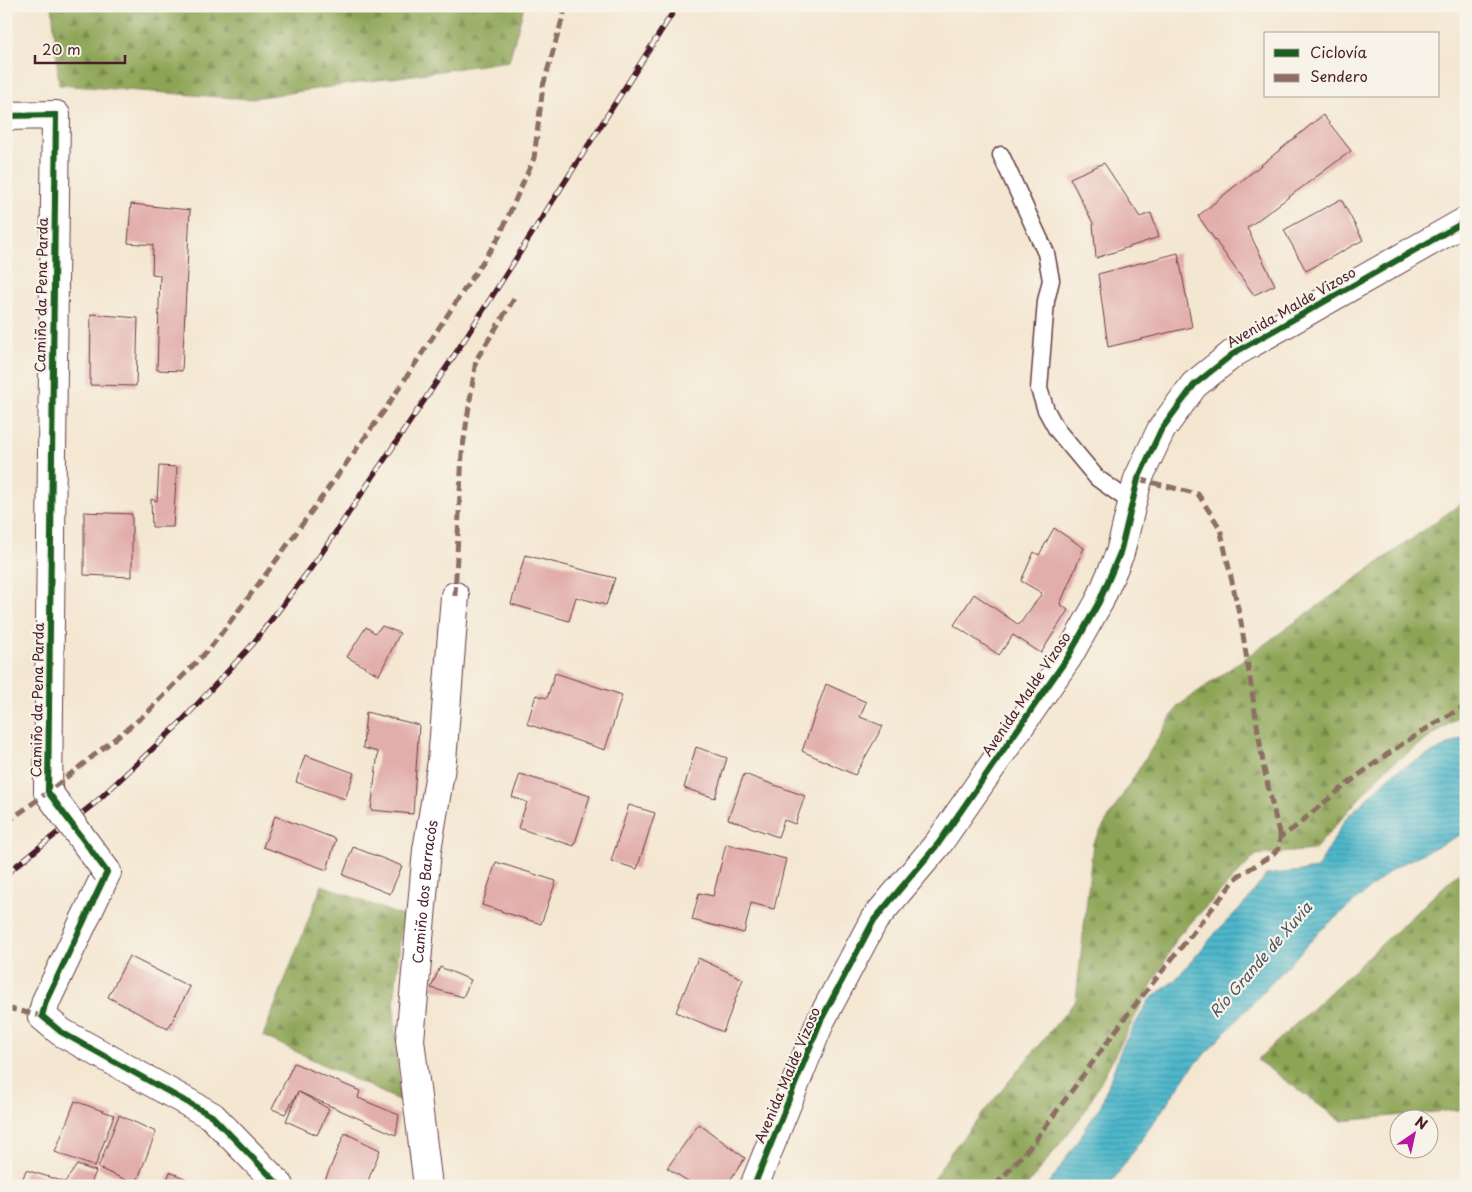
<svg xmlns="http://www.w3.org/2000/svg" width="1472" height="1192" viewBox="0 0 1472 1192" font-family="'Playpen Sans',sans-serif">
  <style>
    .forest { fill: url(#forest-firs); stroke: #6b6240 }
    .water { fill: url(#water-rules); stroke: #4c6b7a }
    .building { fill: #e2aeac }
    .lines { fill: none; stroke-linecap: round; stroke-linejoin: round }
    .lane-casing { stroke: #643d44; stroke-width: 19 }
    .street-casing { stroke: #643d44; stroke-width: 30 }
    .secondary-casing { stroke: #643d44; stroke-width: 30 }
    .lane { stroke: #fff; stroke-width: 16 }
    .street { stroke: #fff; stroke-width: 28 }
    .secondary { stroke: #fff; stroke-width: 28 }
    .rail-casing { stroke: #4a1f2b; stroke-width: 5.5 }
    .rail { stroke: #f7f3e8; stroke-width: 4; stroke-dasharray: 11; stroke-linecap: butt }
    .street-bridge-casing { stroke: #643d44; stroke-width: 30; stroke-linecap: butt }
    .street-bridge { stroke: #fff; stroke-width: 28 }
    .quiet { stroke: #8d6e63; stroke-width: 5; stroke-dasharray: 10 5; stroke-linecap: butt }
    .cycleway-casing { stroke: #f7f3e8; stroke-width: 9 }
    .cycleway { stroke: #1b5e20; stroke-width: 6 }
    .labels { text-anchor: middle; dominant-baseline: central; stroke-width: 4.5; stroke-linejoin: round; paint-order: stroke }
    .street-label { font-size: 14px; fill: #4a1f2b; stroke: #f7f3e8 }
    .water-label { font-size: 15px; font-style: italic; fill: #4b5463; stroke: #f7f3e8 }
  </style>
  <defs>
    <pattern id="forest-firs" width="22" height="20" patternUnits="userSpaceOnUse" patternTransform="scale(1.25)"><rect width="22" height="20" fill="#8ca455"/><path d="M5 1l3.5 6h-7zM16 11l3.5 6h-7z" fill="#748547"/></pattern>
    <pattern id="water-rules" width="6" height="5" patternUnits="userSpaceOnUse" patternTransform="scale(1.25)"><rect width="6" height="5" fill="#4db7ca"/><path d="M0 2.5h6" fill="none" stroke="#4294a4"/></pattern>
  </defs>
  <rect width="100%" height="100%" fill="#f7f3e8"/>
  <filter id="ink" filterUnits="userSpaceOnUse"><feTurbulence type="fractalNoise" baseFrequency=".02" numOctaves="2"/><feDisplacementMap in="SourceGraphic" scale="10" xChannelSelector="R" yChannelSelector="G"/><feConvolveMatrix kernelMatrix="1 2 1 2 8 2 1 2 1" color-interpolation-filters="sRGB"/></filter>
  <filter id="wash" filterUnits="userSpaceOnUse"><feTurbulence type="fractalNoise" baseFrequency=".0096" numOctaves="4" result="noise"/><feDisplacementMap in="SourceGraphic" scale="20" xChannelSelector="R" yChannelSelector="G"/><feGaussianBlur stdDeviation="1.12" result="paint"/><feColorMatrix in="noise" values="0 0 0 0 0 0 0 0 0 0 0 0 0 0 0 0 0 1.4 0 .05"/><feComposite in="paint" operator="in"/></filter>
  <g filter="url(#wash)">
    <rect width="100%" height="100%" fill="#f4e7d2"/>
    <!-- forest -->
    <path class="forest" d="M 52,6 L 524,6 L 509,61 L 247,99 L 59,85 Z
      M 1466,500 L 1466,712 L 1385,769 L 1314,850 L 1256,855 L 1178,936 L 1084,1113 L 1027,1186 L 929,1186 L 951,1152 L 1076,1000 L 1093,843 L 1178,706 Z
      M 1466,866 L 1466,1109 L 1341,1121 L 1257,1060 Z
      M 322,885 L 402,916 L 394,1007 L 400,1101 L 263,1036 Z"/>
    <!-- water -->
    <path class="water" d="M 1466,736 L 1466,830 L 1462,834 L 1394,868 L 1321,930 L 1191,1069 L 1109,1186 L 1048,1186 L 1101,1105 L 1122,1047 L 1149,1000 L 1176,979 L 1219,929 L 1247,901 L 1266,875 L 1317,869 L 1346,818 L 1396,771 Z"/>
    <g id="blocks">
      <!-- building -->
      <path class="building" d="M 1323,115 L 1351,151 L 1247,228 L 1275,285 L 1254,295 L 1198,216 Z
        M 1104,163 L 1140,217 L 1151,213 L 1159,237 L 1096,258 L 1093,223 L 1070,178 Z
        M 1341,199 L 1363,240 L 1306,271 L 1284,230 Z
        M 131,204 L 190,210 L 182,371 L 157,370 L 160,275 L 152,274 L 153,245 L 128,243 Z
        M 1178,253 L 1192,327 L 1108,347 L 1098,274 Z
        M 91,314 L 138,318 L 136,386 L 90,385 Z
        M 159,466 L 177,467 L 173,527 L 152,527 L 151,499 L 157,501 Z
        M 84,512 L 132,514 L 132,577 L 84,575 Z
        M 1054,528 L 1084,548 L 1060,604 L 1068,610 L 1041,653 L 1013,635 L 999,655 L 954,625 L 974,594 L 1019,625 L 1042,593 L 1021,581 L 1034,552 L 1039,555 Z
        M 525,555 L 615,578 L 606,605 L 576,597 L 569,621 L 511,604 Z
        M 382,626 L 400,633 L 379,675 L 347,657 L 366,627 L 375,633 Z
        M 555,673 L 622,695 L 605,750 L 527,724 L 536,695 L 547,698 Z
        M 826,684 L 866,702 L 860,717 L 883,726 L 855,775 L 802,751 Z
        M 366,712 L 419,725 L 413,814 L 371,810 L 378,752 L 363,748 Z
        M 696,747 L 727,758 L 715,798 L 684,788 Z
        M 305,755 L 354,773 L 345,799 L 296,782 Z
        M 520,774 L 590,796 L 574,846 L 518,828 L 527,802 L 512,797 Z
        M 744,774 L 805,796 L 795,824 L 784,820 L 778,837 L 728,819 Z
        M 629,805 L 655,813 L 637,869 L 611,861 Z
        M 275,816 L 336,839 L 327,870 L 263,847 Z
        M 726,844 L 786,859 L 774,909 L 751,903 L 744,933 L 692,920 L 699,893 L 713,896 Z
        M 353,847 L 402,866 L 390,894 L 343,875 Z
        M 496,862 L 556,881 L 541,924 L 482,905 Z
        M 129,956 L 190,987 L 168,1029 L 108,997 Z
        M 698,958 L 743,979 L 723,1032 L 676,1012 Z
        M 440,967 L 471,980 L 463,997 L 431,988 Z
        M 294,1063 L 360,1091 L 358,1098 L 399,1115 L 396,1135 L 299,1092 L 329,1109 L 317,1135 L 286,1121 L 298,1092 L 285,1114 L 272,1109 Z
        M 75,1101 L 114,1115 L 95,1167 L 55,1152 Z
        M 119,1115 L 156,1132 L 136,1184 L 98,1168 Z
        M 699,1124 L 745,1158 L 726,1186 L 696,1186 L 667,1168 Z
        M 345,1133 L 380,1150 L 366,1186 L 336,1186 L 325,1180 Z
        M 77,1165 L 96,1171 L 90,1186 L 20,1186 L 26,1170 L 65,1182 Z
        M 170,1172 L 203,1186 L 165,1186 Z"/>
    </g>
  </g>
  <g filter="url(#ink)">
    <use href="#blocks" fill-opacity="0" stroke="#643d44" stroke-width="1"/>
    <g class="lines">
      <!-- lane casing -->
      <g class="lane-casing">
        <path id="lane" d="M 1001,155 L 1046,253 L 1051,280 L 1046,301 L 1039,389 L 1046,410 L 1057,430 L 1097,478 L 1132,503"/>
      </g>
      <!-- street casing -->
      <g class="street-casing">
        <g id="street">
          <path d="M 6,116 L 56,115 L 48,792"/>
          <path d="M 107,872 L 46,1001 L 42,1016 L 61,1032 L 212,1116 L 280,1186"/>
          <path id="s1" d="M 428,1186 L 410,1040 L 427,850 L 442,761 L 455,596"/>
        </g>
      </g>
      <!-- secondary casing -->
      <g class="secondary-casing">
        <path id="secondary" d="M 754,1186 L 821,1020 L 874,920 L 938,844 L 1068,657 L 1099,602 L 1120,553 L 1138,479 L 1161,430 L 1194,385 L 1234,353 L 1466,221"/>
      </g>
      <!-- lane -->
      <use href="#lane" class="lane"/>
      <!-- street -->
      <use href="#street" class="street"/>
      <!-- secondary -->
      <use href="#secondary" class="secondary"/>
      <!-- rail casing -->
      <g class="rail-casing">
        <path id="rail" d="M 6,874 L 96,802 L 179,724 L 252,645 L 317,560 L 452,359 L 677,6"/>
      </g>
      <!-- rail -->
      <use href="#rail" class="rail"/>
      <!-- street-bridge casing -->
      <g class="street-bridge-casing">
        <path id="street-bridge" d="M 48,792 L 107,872"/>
      </g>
      <!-- street-bridge -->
      <use href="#street-bridge" class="street-bridge"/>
      <!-- quiet -->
      <path class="quiet" d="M 1138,479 L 1198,494 L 1220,528 L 1241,622 L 1264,769 L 1280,837
        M 455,596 L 462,453 L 476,360 L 514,299
        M 6,823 L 48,792 L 147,713 L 211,647 L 275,562 L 384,411 L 499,237 L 534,158 L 543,86 L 566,6
        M 6,1008 L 42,1016
        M 995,1186 L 1034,1142 L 1128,1014 L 1238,876 L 1271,856 L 1279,848 L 1280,837 L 1294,828 C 1347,782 1401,741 1462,708 L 1466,703"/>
      <!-- cycleway casing -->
      <g class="cycleway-casing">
        <path id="cycleway" d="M 6,116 L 56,115 L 48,792 L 107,872 L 46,1001 L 42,1016 L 61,1032 L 212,1116 L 280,1186
          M 754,1186 L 821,1020 L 874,920 L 938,844 L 1068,657 L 1099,602 L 1120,553 L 1138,479 L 1161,430 L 1194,385 L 1234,353 L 1466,221"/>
      </g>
      <!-- cycleway -->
      <use href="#cycleway" class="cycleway"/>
    </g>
  </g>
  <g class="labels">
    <!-- street labels -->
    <g class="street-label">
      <text transform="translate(41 295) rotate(-89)">Camiño da Pena Parda</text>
      <text transform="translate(1291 307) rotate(-30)">Avenida Malde Vizoso</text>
      <text transform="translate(1026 694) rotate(-56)">Avenida Malde Vizoso</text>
      <text transform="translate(37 700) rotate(-89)">Camiño da Pena Parda</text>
      <text stroke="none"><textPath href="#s1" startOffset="296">Camiño dos Barracós</textPath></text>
      <text transform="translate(787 1075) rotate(-67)">Avenida Malde Vizoso</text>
    </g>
    <!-- water labels -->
    <g class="water-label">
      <text transform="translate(1260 959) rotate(-49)">Río Grande de Xuvia</text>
    </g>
  </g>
  <!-- margin -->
  <rect width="1472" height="1192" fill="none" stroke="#f7f3e8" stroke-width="25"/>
  <!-- legend -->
  <rect x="1264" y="32" width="175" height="65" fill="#f7f3e8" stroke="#b29e9c"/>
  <rect x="1274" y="49" width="25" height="8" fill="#1b5e20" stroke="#b29e9c"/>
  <text x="1310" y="58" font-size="15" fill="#4a1f2b">Ciclovía</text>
  <rect x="1274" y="74" width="25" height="8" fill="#8d6e63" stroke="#b29e9c"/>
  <text x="1310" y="82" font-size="15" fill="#4a1f2b">Sendero</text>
  <!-- north arrow -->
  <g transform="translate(1414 1134) rotate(34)"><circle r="24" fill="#f7f3e8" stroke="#b29e9c"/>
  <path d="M0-4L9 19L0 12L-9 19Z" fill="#b5179e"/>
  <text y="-8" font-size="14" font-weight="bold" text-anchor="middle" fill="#4a1f2b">N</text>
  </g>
  <!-- scale -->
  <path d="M35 55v8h90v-8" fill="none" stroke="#4a1f2b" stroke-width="2.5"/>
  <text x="42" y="55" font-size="15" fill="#4a1f2b" stroke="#f7f3e8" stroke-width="4" paint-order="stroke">20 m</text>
</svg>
